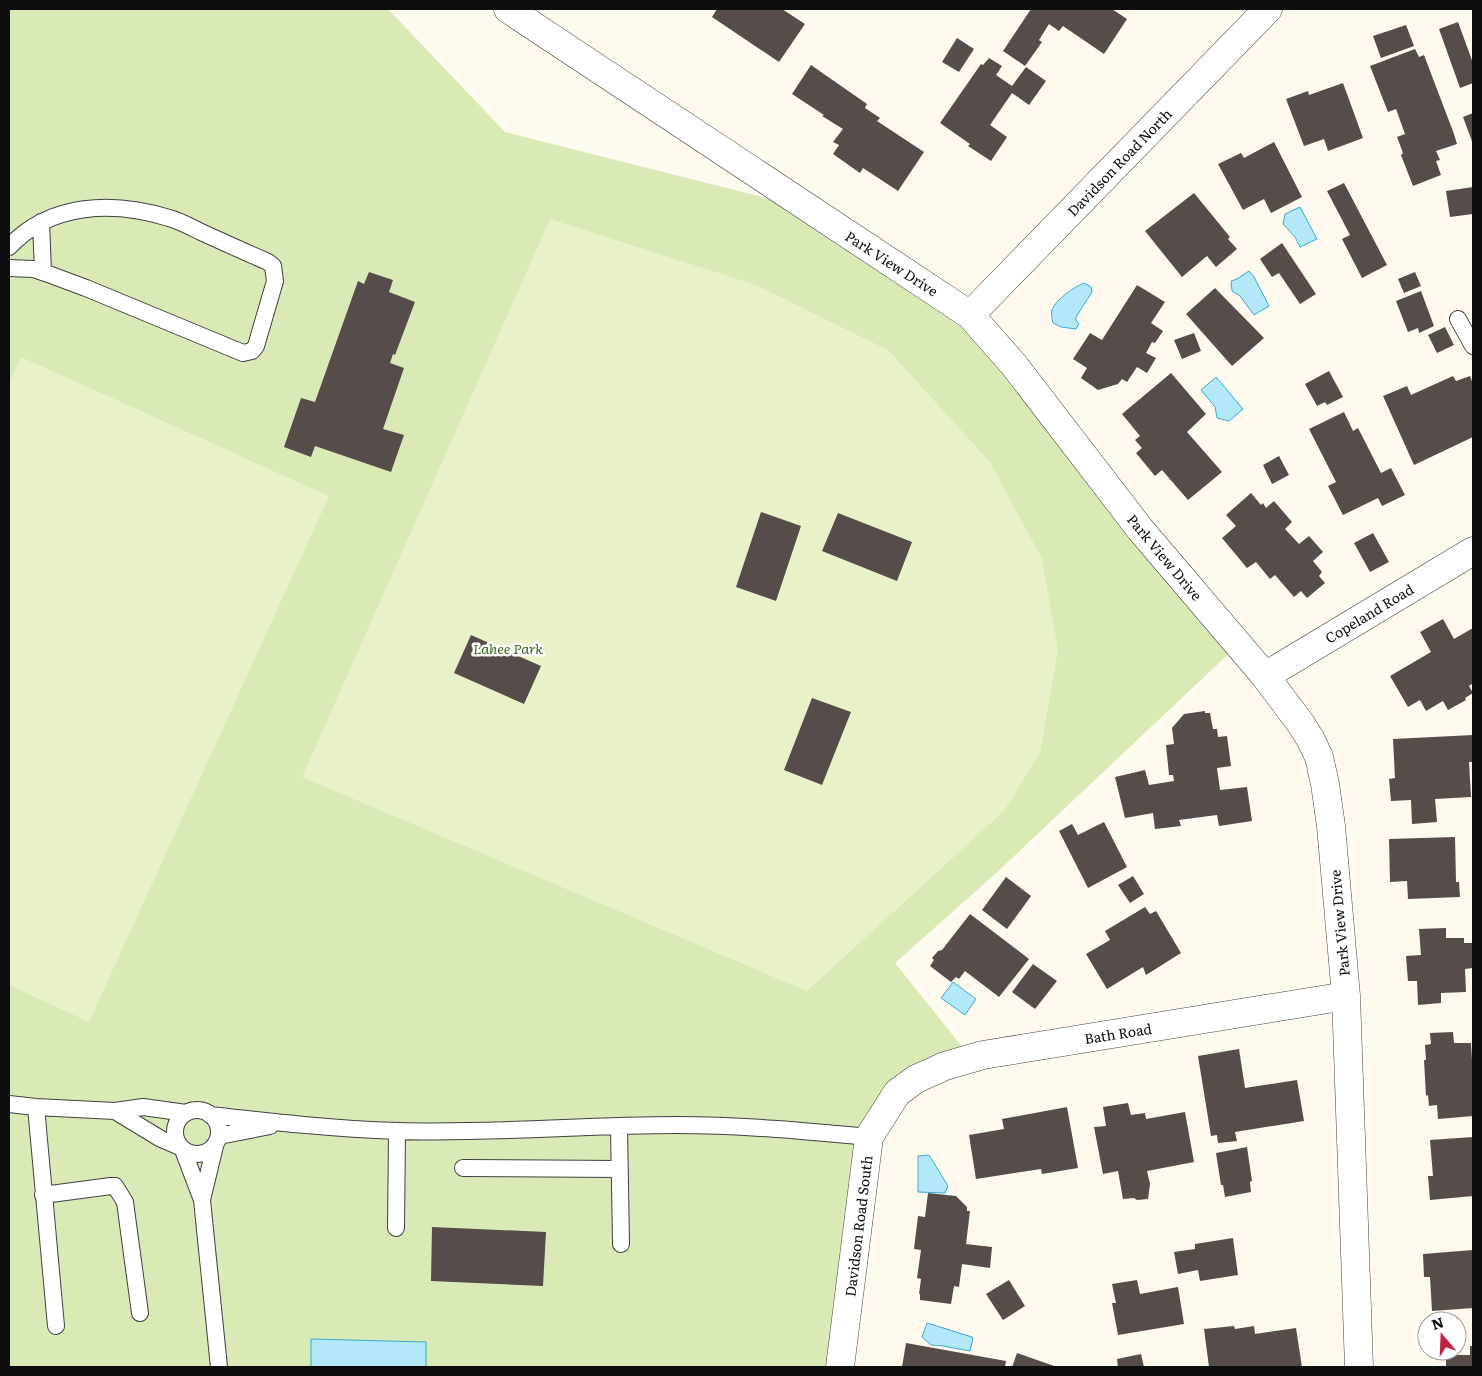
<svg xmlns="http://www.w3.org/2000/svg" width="1482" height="1376" viewBox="0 0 1482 1376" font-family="Literata,serif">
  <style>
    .green { fill: #d9eab7 }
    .pitch { fill: #e9f1c9 }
    .water { fill: #b2e8f7; stroke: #37abd0 }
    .building { fill: #564c49 }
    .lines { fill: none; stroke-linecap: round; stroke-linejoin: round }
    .service-casing { stroke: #404040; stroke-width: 18 }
    .minor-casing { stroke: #404040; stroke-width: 29 }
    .service { stroke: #fff; stroke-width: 16 }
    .minor { stroke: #fff; stroke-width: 28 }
    .labels { text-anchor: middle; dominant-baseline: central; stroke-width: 5; stroke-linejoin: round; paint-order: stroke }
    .street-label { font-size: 14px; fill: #0d0d0d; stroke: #fff }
    .park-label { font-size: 14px; font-style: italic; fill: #37661c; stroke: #fff }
  </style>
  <rect width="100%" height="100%" fill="#fff9ee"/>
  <!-- green -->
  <path class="green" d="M 9,9 L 388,9 L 505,132 L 806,208 L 967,315 L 1237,646 L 994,875 L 895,963 L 972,1059 L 918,1080 L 871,1138 L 840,1367 L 9,1367 Z"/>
  <!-- pitch -->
  <path class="pitch" d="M 550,219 L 756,285 L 888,350 L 990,462 L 1042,559 L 1058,650 L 1040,753 L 1004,811 L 807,991 L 302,777 Z
    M 21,357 L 329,496 L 89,1022 L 9,985 L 9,383 Z"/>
  <!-- water -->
  <path class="water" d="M 1300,207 L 1317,239 L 1300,247 L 1295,237 L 1283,224 L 1285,214 Z
    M 1249,271 L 1254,277 L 1269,306 L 1254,315 L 1240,296 L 1232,291 L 1231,281 L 1237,279 Z
    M 1084,283 L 1091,287 L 1092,292 L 1076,317 L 1076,320 L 1079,324 L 1076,329 L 1061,327 L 1053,323 C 1052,318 1051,315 1052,310 C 1055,300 1074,287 1084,283 Z
    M 1216,377 L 1243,409 L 1229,421 L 1217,418 L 1215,407 L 1201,390 Z
    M 953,982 L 976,999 L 965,1015 L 941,998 Z
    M 929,1155 L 948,1186 L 945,1193 L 918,1192 L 918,1156 Z
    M 927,1323 L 972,1337 L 973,1338 L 970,1351 L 943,1346 L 931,1345 L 922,1337 Z
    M 311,1339 L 426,1342 L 426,1367 L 311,1367 Z"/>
  <!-- building -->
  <path class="building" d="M 717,9 L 782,9 L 805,24 L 779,62 L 712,17 Z
    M 1031,9 L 1112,9 L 1127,19 L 1104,54 L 1063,26 L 1059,31 L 1049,24 L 1039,40 L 1042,42 L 1025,66 L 1003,51 Z
    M 1458,22 L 1473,63 L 1473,83 L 1460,88 L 1439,29 Z
    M 1406,25 L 1414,46 L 1381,58 L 1373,36 Z
    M 957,38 L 974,49 L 959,72 L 942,62 Z
    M 1415,49 L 1419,57 L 1424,55 L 1454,134 L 1457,144 L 1436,151 L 1440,160 L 1436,161 L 1441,175 L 1413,186 L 1401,155 L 1403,153 L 1397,137 L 1405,134 L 1396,109 L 1388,112 L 1370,66 Z
    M 989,58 L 1002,66 L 996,75 L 1012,86 L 1026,67 L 1046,81 L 1029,105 L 1012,93 L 990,125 L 1007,137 L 991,161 L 968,146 L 970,144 L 940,123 L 981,64 L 983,65 Z
    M 811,65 L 867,104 L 865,108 L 880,118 L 877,121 L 924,152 L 898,191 L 863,168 L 860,173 L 833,154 L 839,145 L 833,142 L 843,129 L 822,116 L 824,115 L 792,94 Z
    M 1343,83 L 1363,138 L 1328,151 L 1324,139 L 1304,146 L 1286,99 L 1308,91 L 1309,95 Z
    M 1473,113 L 1473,144 L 1463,117 Z
    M 1274,142 L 1302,197 L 1271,213 L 1264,199 L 1243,210 L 1218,164 L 1241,153 L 1244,158 Z
    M 1344,183 L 1387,265 L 1362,278 L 1342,239 L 1350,235 L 1327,191 Z
    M 1473,187 L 1473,214 L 1450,217 L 1446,191 Z
    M 1194,193 L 1230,237 L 1228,239 L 1237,249 L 1216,267 L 1207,256 L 1182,277 L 1145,231 Z
    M 1282,243 L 1316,294 L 1300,304 L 1279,273 L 1272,277 L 1260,259 Z
    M 369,272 L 393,280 L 389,292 L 415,302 L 395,355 L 393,354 L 390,363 L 404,368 L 383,429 L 404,435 L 391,472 L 315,446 L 311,457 L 284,447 L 301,398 L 315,402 L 358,281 L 364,284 Z
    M 1415,272 L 1421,286 L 1404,293 L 1398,279 Z
    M 1137,285 L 1165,302 L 1151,323 L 1163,331 L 1155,343 L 1152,342 L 1146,353 L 1156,358 L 1147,373 L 1137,367 L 1127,382 L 1122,379 L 1118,384 L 1098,390 L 1081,378 L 1087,368 L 1073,359 L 1090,333 L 1102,340 Z
    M 1215,288 L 1264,338 L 1232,366 L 1186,314 Z
    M 1421,291 L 1434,326 L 1419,333 L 1418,328 L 1408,332 L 1396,301 Z
    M 1445,327 L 1454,345 L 1437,353 L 1428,335 Z
    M 1194,333 L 1201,351 L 1182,359 L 1174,340 Z
    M 1329,371 L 1343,397 L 1327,405 L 1325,402 L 1317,406 L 1305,384 Z
    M 1171,373 L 1206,414 L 1187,432 L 1222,472 L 1188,500 L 1162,470 L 1155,476 L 1136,453 L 1142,448 L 1135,440 L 1140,436 L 1122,414 Z
    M 1453,376 L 1456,381 L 1470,376 L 1473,384 L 1473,437 L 1414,465 L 1383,396 L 1407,386 L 1411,395 Z
    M 1344,412 L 1353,431 L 1358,428 L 1381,473 L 1391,468 L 1405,495 L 1382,506 L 1378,498 L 1343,515 L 1328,486 L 1336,482 L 1309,429 Z
    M 1279,456 L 1289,475 L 1272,484 L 1263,465 Z
    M 1251,493 L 1261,505 L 1263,503 L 1266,508 L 1274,501 L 1292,522 L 1285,529 L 1299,544 L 1309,536 L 1323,552 L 1313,561 L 1322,572 L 1319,576 L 1325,583 L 1307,598 L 1301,591 L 1294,597 L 1275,575 L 1270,579 L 1256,562 L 1247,568 L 1222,538 L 1236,526 L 1226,515 Z
    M 761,512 L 801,526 L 776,601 L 736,587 Z
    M 838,513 L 912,542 L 897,581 L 822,551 Z
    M 1373,533 L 1389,562 L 1370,572 L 1354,543 Z
    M 1443,619 L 1454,639 L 1473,628 L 1473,683 L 1469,686 L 1473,693 L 1465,698 L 1466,700 L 1448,710 L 1443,701 L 1426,711 L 1420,700 L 1408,707 L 1390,676 L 1431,652 L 1420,632 Z
    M 471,635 L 541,666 L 524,704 L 454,673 Z
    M 812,698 L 851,712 L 822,785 L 784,770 Z
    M 1205,711 L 1205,713 L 1210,713 L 1213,729 L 1217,729 L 1218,737 L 1227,736 L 1231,766 L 1217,768 L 1220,790 L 1247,787 L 1252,821 L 1219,826 L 1217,815 L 1179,820 L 1181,826 L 1155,829 L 1153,813 L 1125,818 L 1115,777 L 1145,770 L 1149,785 L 1174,781 L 1173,775 L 1169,775 L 1166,745 L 1174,744 L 1172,728 L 1184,714 Z
    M 1473,735 L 1473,762 L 1469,762 L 1471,797 L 1435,799 L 1437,822 L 1412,824 L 1411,800 L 1391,801 L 1389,779 L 1395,778 L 1393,739 Z
    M 1104,822 L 1127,867 L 1088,888 L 1059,831 L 1072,824 L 1078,835 Z
    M 1455,837 L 1456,882 L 1459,882 L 1460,897 L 1408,899 L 1407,881 L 1390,882 L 1389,839 Z
    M 1133,876 L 1144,894 L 1130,903 L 1118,885 Z
    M 1006,877 L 1031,896 L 1007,929 L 982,910 Z
    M 1145,907 L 1150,914 L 1156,911 L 1181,953 L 1146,975 L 1143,967 L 1107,989 L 1086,954 L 1110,940 L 1105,931 Z
    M 970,914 L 1029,959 L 999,997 L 965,971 L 959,979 L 956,977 L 951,982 L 930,966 L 934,960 L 932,958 L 938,951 L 942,950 Z
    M 1446,928 L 1446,938 L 1464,938 L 1464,943 L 1473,943 L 1473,968 L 1465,969 L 1466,992 L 1441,993 L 1441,1003 L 1418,1005 L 1417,981 L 1408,981 L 1406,956 L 1421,955 L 1419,929 Z
    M 1033,964 L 1057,981 L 1035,1009 L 1012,992 Z
    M 1453,1032 L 1454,1043 L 1471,1043 L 1473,1077 L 1473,1116 L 1438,1119 L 1437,1105 L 1429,1106 L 1428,1095 L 1426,1096 L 1424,1060 L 1426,1060 L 1425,1045 L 1431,1044 L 1430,1033 Z
    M 1239,1049 L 1245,1088 L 1297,1080 L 1304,1121 L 1235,1132 L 1237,1141 L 1218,1143 L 1217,1135 L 1211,1136 L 1198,1056 Z
    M 1128,1103 L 1131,1115 L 1145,1113 L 1146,1119 L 1185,1112 L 1194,1162 L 1147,1171 L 1150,1184 L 1148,1199 L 1137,1200 L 1134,1198 L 1123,1199 L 1118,1171 L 1103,1174 L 1094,1127 L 1106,1126 L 1103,1107 Z
    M 1067,1107 L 1078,1168 L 1042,1174 L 1041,1169 L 976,1179 L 969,1135 L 1004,1129 L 1002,1119 Z
    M 1473,1137 L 1473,1196 L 1430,1200 L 1428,1176 L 1433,1176 L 1430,1140 Z
    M 1247,1147 L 1252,1181 L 1250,1182 L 1251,1192 L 1225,1197 L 1223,1185 L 1221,1185 L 1216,1153 Z
    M 928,1193 L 956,1196 L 967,1207 L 967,1211 L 970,1211 L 966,1244 L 992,1247 L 990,1268 L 962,1264 L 959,1287 L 954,1286 L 951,1304 L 920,1300 L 920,1294 L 919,1294 L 921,1279 L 917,1278 L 921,1250 L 914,1249 L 918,1216 L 925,1217 Z
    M 432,1227 L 546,1232 L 543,1286 L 431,1281 Z
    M 1233,1238 L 1238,1275 L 1200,1281 L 1198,1270 L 1178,1274 L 1174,1252 L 1195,1249 L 1195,1244 Z
    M 1473,1250 L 1473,1308 L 1432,1311 L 1430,1277 L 1424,1277 L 1423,1254 Z
    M 1009,1280 L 1025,1306 L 1003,1320 L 986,1294 Z
    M 1137,1280 L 1140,1294 L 1178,1287 L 1184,1324 L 1118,1335 L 1112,1303 L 1116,1303 L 1112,1284 Z
    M 1234,1326 L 1235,1329 L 1254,1326 L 1255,1334 L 1296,1328 L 1302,1367 L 1209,1367 L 1204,1329 Z
    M 906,1343 L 1006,1361 L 1005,1367 L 902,1367 Z
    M 1470,1346 L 1473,1346 L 1473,1367 L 1446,1367 L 1446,1355 L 1470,1355 Z
    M 1017,1353 L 1057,1367 L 1012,1367 Z
    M 1141,1354 L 1144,1367 L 1118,1367 L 1117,1359 Z"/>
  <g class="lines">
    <!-- service casing -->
    <g class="service-casing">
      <path id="service" d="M 41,222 L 43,272
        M 9,247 C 51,202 114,201 169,218 C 180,221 191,227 201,232 C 223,242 245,252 268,262 L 273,266 L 275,281 L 256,346 L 252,351 L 243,353 L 86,288 L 51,275 L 33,269 L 9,268
        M 1458,319 L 1473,346
        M 9,1104 L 36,1107 L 115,1111 L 143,1107 L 186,1113
        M 36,1107 L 56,1326
        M175 1132a22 22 0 1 1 44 0a22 22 0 1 1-44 0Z
        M 115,1111 L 161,1139 L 180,1147
        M 210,1115 C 272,1122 335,1129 398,1131 C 491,1134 584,1125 677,1125 C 741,1125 805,1131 869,1137
        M 619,1127 L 621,1244
        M 219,1136 L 270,1126
        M 183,1150 L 202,1200 L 219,1367
        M 463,1168 L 620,1169
        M 43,1195 L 111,1186 L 115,1186 L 125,1202 L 140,1313
        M 202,1200 L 215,1146
        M 396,1228 L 397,1131"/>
    </g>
    <!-- minor casing -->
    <g class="minor-casing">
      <path id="minor" d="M 508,9 L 970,315 L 1014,365 L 1140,529 L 1265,676 L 1301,724 L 1311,740 L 1319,757 L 1325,784 L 1331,826 L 1346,996 L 1359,1367
        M 970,315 L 1268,9
        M 1265,676 L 1473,551
        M 840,1367 L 869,1137 L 897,1093 L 916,1079 L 945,1066 L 983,1055 L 1346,996"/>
    </g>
    <!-- service -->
    <use href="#service" class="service"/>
    <!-- minor -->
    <use href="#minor" class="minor"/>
  </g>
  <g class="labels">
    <!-- street labels -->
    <g class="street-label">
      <text transform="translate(1119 162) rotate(-46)">Davidson Road North</text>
      <text transform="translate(892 263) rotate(33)">Park View Drive</text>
      <text transform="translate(1165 557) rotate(50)">Park View Drive</text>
      <text transform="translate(1369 613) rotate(-31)">Copeland Road</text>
      <text transform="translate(1339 923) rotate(-95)">Park View Drive</text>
      <text transform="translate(1118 1033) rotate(-9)">Bath Road</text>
      <text transform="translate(858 1226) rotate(-83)">Davidson Road South</text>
    </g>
    <!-- park labels -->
    <g class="park-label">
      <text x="508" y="648">Lahee Park</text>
    </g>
  </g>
  <!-- border -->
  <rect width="1482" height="1376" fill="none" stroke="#0d0d0d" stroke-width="20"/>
  <!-- north arrow -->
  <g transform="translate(1442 1336) rotate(341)"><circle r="24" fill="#ffffff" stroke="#9e9e9e"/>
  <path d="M0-4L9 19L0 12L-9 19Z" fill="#c02343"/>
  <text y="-8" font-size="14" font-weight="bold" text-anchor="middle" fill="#0d0d0d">N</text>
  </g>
</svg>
